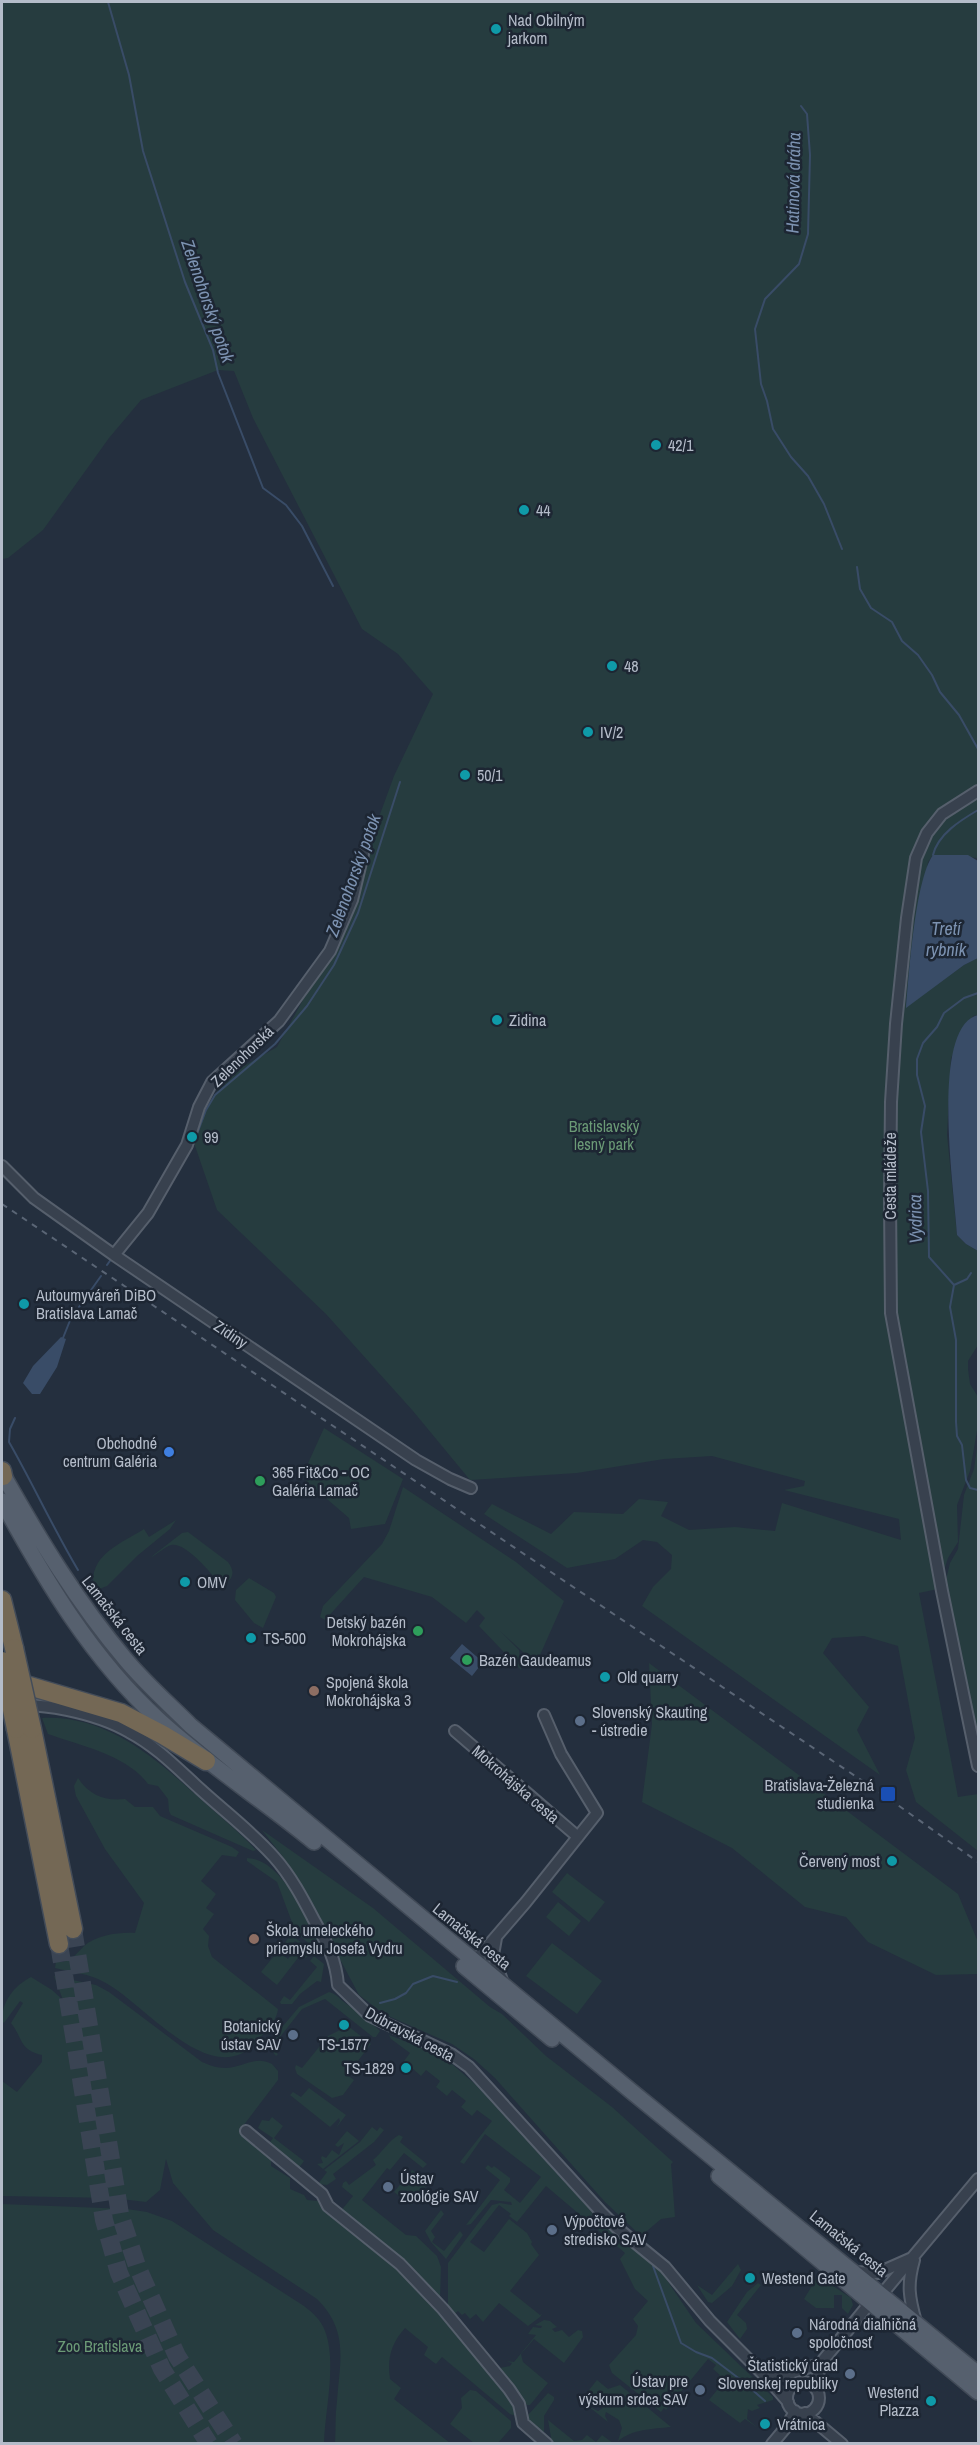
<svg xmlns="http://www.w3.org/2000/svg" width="980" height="2445" viewBox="0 0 980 2445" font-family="'Archivo Narrow',sans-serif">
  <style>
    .green { fill: #263c3f }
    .water { fill: #394c67 }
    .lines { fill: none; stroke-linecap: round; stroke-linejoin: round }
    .stream { stroke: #394c67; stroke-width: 2 }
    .motorway-tunnel { stroke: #3a4453; stroke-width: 18; stroke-dasharray: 18 9; stroke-linecap: butt }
    .minor-casing { stroke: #565f6c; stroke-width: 14 }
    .primary-casing { stroke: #414a57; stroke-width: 18 }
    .motorway-casing { stroke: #434c59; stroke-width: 21 }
    .minor { stroke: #38414e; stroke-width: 10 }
    .primary { stroke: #56606e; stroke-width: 15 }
    .motorway { stroke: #746855; stroke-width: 18 }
    .rail { stroke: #5a6575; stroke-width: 2; stroke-dasharray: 6 6; stroke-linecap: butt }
    .motorway-bridge-casing { stroke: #434c59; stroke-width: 21; stroke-linecap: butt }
    .motorway-bridge { stroke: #746855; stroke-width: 18 }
    .culture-dot { fill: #0f9aa8; stroke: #1d2633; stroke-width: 2 }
    .shop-dot { fill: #3f7fe0; stroke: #1d2633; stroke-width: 2 }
    .leisure-dot { fill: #2e9e5b; stroke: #1d2633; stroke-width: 2 }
    .education-dot { fill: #8d6e63; stroke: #1d2633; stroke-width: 2 }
    .service-dot { fill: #5c6f8a; stroke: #1d2633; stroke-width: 2 }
    .transit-dot { fill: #1a4fb4; stroke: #1d2633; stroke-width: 2 }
    .labels { text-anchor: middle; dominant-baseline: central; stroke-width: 5; stroke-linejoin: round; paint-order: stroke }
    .poi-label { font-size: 16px; fill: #b4bcc9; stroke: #1d2633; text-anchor: start }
    .street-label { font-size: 16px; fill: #b4bcc9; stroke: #1d2633 }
    .park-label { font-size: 16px; fill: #6b9a76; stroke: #1d2633 }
    .water-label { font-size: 18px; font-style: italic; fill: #7c92b1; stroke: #1d2633 }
  </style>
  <rect width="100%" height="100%" fill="#242f3e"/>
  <!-- green -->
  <path class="green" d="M 2,2 L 978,2 L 978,861 L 977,858 L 955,855 L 933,855 L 928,862 L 911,958 L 906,1007 L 964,965 L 978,958 L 978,1015 L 973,1016 L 951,1058 L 947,1135 L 957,1235 L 966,1244 L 978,1251 L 978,1345 L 968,1361 L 968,1369 L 970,1384 L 978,1397 L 978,1425 L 970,1471 L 957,1505 L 958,1542 L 948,1558 L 938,1589 L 919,1593 L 958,1797 L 978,1794 L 978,1851 L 916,1802 L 906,1770 L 915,1738 L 898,1646 L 864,1636 L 832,1638 L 823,1653 L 869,1707 L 857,1730 L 880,1775 L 642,1606 L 653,1587 L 671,1569 L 672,1555 L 657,1542 L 643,1540 L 615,1559 L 567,1568 L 484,1514 L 492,1504 L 551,1534 L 574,1512 L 623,1514 L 639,1499 L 668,1502 L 661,1516 L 689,1530 L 735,1527 L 775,1531 L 782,1503 L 901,1540 L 899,1519 L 784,1490 L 804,1486 L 805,1481 L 712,1456 L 664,1459 L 577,1473 L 470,1480 L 413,1411 L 326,1314 L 217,1210 L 192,1137 L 225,1077 L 277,1047 L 330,951 L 394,776 L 433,694 L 398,654 L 362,629 L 253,418 L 234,371 L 218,370 L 141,400 L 109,438 L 43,530 L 8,558 L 2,559 Z
    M 324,1428 L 403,1479 L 385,1524 L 351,1529 L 349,1518 L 306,1481 L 303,1475 L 305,1470 Z
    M 978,1441 L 978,1749 L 945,1584 L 950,1563 L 958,1549 L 964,1495 L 974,1469 Z
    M 403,1487 L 516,1562 L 564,1601 L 536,1664 L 500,1631 L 519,1650 L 521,1670 L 479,1626 L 485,1618 L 477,1610 L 466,1623 L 432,1597 L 364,1577 L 325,1620 L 320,1617 L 323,1606 L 382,1544 L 389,1531 Z
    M 176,1520 L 170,1529 L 137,1556 L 107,1586 L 94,1591 C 87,1555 119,1545 144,1529 L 149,1537 Z
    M 188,1532 L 228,1562 C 234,1570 235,1578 224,1584 L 219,1582 C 209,1572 186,1542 171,1545 C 164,1547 157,1555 151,1557 L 182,1533 Z
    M 249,1578 L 274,1593 L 276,1597 L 263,1628 L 254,1623 L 235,1600 L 236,1590 Z
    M 649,1663 L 958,1894 L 978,1942 L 978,1974 L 936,1975 L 868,1942 L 846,1917 L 805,1907 L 732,1848 L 642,1802 L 652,1724 Z
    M 42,1718 C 110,1715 158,1761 205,1803 C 222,1818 240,1833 256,1850 L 253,1851 L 171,1815 L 169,1811 L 168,1799 L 158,1786 L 148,1784 C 127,1755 81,1746 48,1734 Z
    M 78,1778 C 90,1796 105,1801 125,1799 L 135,1807 L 153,1807 L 160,1816 L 232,1847 L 239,1852 L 236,1857 L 222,1855 L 201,1881 L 216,1894 L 206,1908 L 214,1914 L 203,1929 L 209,1936 L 208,1946 L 212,1957 L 278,2009 C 277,2021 266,2030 259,2039 C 214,2096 145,2003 104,1982 C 90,1974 71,1972 55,1968 L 56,1962 C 71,1963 75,1955 84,1946 C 97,1935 119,1932 135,1933 L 144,1903 L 105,1849 L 76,1796 L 74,1786 Z
    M 262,1830 L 373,1908 L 490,2007 L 502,2014 L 546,2056 L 612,2107 L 673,2162 L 671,2164 L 675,2217 L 661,2219 L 641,2236 L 605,2202 L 495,2078 L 474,2059 L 452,2044 L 384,2014 L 359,1995 L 300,1884 L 283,1857 Z
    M 247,1858 C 285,1859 310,1928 326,1957 L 296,1933 L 277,1882 L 247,1861 Z
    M 567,1873 L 605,1902 L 589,1922 L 552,1892 Z
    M 558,1902 L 581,1921 L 569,1936 L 546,1917 Z
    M 276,1923 L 312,1951 L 306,1958 L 301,1954 L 277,1985 L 261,1972 L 278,1951 L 288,1959 L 299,1944 L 295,1941 L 289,1948 L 284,1944 L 290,1936 L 276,1926 L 270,1931 Z
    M 552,1943 L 602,1981 L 577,2014 L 526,1976 Z
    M 314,1956 L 324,1964 L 321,1982 L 317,1981 L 300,1994 L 292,2004 L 281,2004 L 280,2002 L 284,1996 L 290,2000 L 317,1967 L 310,1961 Z
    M 54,1976 L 96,1985 L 109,1992 L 202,2062 C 209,2065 217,2068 225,2068 C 243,2068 254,2055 272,2064 L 278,2071 L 278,2080 L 243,2126 L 243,2133 L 271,2156 L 271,2166 L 290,2178 L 290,2189 L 304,2195 L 307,2200 L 318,2201 L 410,2277 L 510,2397 L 516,2416 L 510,2414 L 442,2357 L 436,2364 L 424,2355 L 428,2347 L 405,2328 C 391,2344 387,2358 390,2379 L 401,2388 L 394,2399 L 450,2443 L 335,2443 C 336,2429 335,2415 337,2401 C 340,2360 349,2331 317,2299 L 213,2230 L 173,2183 L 166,2159 L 160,2190 L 146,2202 L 112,2198 L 2,2196 L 2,2081 L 17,2092 L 42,2062 L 42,2055 C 19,2050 23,2038 11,2023 L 23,2003 L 20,2001 L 4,2023 L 2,2021 C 2,2001 14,1986 31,1977 L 52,1990 L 63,2000 Z
    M 329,1992 C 339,1994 344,2006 354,2007 L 380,2031 L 376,2037 L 373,2037 L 325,1999 L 302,2009 L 273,2046 L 272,2050 L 278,2054 L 276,2056 L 267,2045 L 299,2007 Z
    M 348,2026 L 371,2044 L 347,2075 L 354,2080 L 343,2095 L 332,2098 L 297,2074 L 295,2068 L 296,2065 L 302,2068 L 328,2036 Z
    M 389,2035 L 444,2057 L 476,2085 L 596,2216 L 660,2270 L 696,2323 L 773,2397 L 773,2400 L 757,2405 L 760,2408 L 752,2411 L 748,2409 L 747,2419 L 758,2428 L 745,2419 L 740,2423 L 709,2400 L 722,2384 L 716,2379 L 720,2375 L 713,2369 L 716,2365 L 708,2359 L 666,2410 L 664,2408 L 661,2412 L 612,2373 L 609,2365 L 636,2335 L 638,2326 L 633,2319 L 648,2301 L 635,2289 L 620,2259 L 625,2253 L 546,2186 L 517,2222 L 509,2216 L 511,2214 L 499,2205 L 470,2242 L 484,2252 L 509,2219 L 527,2233 L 532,2242 L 531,2244 L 539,2255 L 510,2291 L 540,2315 L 542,2314 L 540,2317 L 528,2326 L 499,2303 L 483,2322 L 476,2314 L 470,2319 L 465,2313 L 462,2315 L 458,2311 L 452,2316 L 448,2304 L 448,2263 L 492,2205 L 500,2203 L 512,2205 L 511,2202 L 491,2200 L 471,2224 L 466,2225 L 500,2180 L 485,2168 L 488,2165 L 492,2168 L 494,2166 L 510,2178 L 510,2182 L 504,2190 L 520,2203 L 541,2177 L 485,2134 L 464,2164 L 460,2162 L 492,2121 L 477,2110 L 472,2116 L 461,2107 L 466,2101 L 452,2090 L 447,2096 L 436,2087 L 440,2081 L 426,2070 L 421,2076 L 404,2061 L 410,2053 L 391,2039 Z
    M 309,2088 L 346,2115 L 336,2128 L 340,2121 L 339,2118 L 330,2127 L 290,2095 L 293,2092 L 301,2097 Z
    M 272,2117 L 283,2126 L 274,2138 L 304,2161 L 298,2169 L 268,2145 L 273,2138 L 258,2128 L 262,2120 L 269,2121 Z
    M 372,2127 L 377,2131 L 380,2127 L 384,2130 L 374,2142 L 333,2174 L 336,2179 L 327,2185 L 318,2184 L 327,2172 L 324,2170 L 360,2142 Z
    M 347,2131 L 359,2141 L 323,2169 L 317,2164 L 323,2163 L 321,2158 L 322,2156 L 326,2158 L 332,2150 L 339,2155 L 344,2143 L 338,2147 L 335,2145 Z
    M 399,2135 L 403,2137 L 400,2142 L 427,2164 L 423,2168 L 404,2153 L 390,2170 L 387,2168 L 362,2200 L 406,2235 L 416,2236 L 437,2256 L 441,2267 L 440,2300 L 340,2212 L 353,2196 L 342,2187 L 343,2183 L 346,2181 L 349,2185 L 376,2165 L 373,2160 C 382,2153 389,2140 399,2135 Z
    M 412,2170 L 429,2182 L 411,2205 L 394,2192 Z
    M 2,2204 L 127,2209 L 147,2212 L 172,2221 L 304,2306 C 313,2313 321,2320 325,2331 C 337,2362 325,2410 324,2443 L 2,2443 Z
    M 441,2210 L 444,2214 L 431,2231 L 435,2237 L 432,2242 L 444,2251 L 460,2231 L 463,2235 L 446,2259 L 431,2242 L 425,2231 Z
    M 738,2264 L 741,2270 L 732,2286 L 712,2303 L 708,2302 L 697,2285 L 712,2295 Z
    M 818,2276 L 851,2298 L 853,2305 L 848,2314 L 842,2308 L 842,2295 L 834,2295 L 834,2308 L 816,2308 L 804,2299 Z
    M 758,2283 L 761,2285 L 737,2315 L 746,2323 L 747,2329 L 740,2339 L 727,2322 L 747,2292 Z
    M 544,2320 L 550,2321 L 557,2327 L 552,2329 L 555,2332 L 562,2330 L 569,2337 L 578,2330 L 582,2331 L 583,2337 L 564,2363 L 534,2339 L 521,2354 L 523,2362 L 548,2383 L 530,2405 L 527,2405 L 501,2375 L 500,2368 L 510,2366 L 512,2363 L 506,2361 L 514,2362 L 536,2335 L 528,2334 L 533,2327 L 541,2328 L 542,2326 L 535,2325 Z
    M 597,2380 L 608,2389 L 620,2385 L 671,2427 C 652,2429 633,2429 618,2441 L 622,2428 L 619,2420 L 606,2412 L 605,2416 L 608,2422 L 588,2406 L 598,2411 L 603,2408 L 600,2402 L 585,2395 Z
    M 470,2390 L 476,2391 L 511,2421 L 511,2428 L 498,2443 L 474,2443 L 450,2424 L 462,2408 L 461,2398 Z
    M 548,2393 L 554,2397 L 554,2400 L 544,2416 L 544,2437 L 527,2423 L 527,2416 Z
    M 548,2420 L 574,2441 L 582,2440 L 587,2435 L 596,2442 L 602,2435 L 613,2443 L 552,2443 Z"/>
  <!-- water -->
  <path class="water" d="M 933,855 L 968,855 L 978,861 L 978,958 L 964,965 L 906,1008 C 909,974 915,880 933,855 Z
    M 978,1015 L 978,1251 L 966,1244 L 957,1235 C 955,1195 929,1027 978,1015 Z
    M 61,1337 L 66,1339 L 57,1367 L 40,1394 L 32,1394 L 23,1383 L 33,1366 Z
    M 462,1644 L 483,1662 L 472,1676 L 450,1658 Z"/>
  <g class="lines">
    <!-- stream -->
    <path class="stream" d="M 108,2 L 129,75 L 143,151 L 185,282 L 213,350 L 218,373 L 263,488 L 286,505 L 302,526 L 333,586
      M 801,106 L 807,114 L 810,155 L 808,234 L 799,264 L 765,299 L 755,329 L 761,384 L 767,401 L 773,429 L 791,457 L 808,476 L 824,504 L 842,549
      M 857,567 L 860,589 L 871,608 L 892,622 L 902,641 L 918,655 L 932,675 L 940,692 L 959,715 L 978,749
      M 933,855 C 938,834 961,820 978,810
      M 978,993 L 964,998 L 944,1013 L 937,1027 L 923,1043 L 917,1059 L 917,1075 L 925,1106 L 921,1132 L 928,1191 L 929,1257 L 954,1285 L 950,1307 L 956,1340 L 956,1422 L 957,1436 L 962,1445 L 966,1480 L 970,1488 L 978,1490
      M 194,1142 L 206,1110 L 215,1095 L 275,1044 L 307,1006 L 334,965 L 358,913 L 400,782
      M 107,1265 L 112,1258
      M 954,1285 L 967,1279 L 971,1273
      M 79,1307 L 101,1276
      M 63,1338 L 71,1318
      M 15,1418 L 10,1429 L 9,1442 C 33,1484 53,1528 78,1570
      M 380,2003 L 395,1999 L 406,1993 L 413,1984 L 433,1976 L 457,1982
      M 653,2266 L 681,2343 L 696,2352 L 712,2358 L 741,2380 L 765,2401"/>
    <!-- motorway-tunnel -->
    <path class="motorway-tunnel" d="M 73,1929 L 120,2214 L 137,2266 L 177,2356 L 234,2444
      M 59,1944 L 104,2220 L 119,2273 L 162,2369 L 209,2444"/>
    <!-- minor casing -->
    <g class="minor-casing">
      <path id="minor" d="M 978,791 L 942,814 L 927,833 L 916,858 L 907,918 L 896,1024 L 891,1102 L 890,1200 L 891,1313 L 942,1591 L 978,1766
        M 2,1166 L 34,1198 L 114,1255 L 416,1460 L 450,1479 L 471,1488
        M 114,1255 L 148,1213 L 187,1145 L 199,1107 L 212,1082 L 279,1021 L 330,951 L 352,900 L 363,854
        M 2,1708 C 36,1699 98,1714 129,1732 C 156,1746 178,1769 200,1789 C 224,1811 252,1832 274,1857 C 291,1876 303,1899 315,1922 C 327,1943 336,1960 338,1985 L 370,2016 L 451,2054 L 469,2067 L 602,2213 L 616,2227 L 665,2267 L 710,2321 L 768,2379 L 788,2402
        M 455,1731 L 578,1837
        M 496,1938 L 493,1955 L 503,1983
        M 475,1961 L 526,1902 L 597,1813 L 561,1754 L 544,1715
        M 246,2131 L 322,2194 L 328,2206 L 400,2264 L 443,2309 L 509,2389 L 519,2404 L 523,2423 L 547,2444
        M 914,2260 C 907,2285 909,2297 916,2322
        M 855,2272 L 878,2273 L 912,2258
        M 882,2294 L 978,2179
        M 763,2371 L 783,2375 L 820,2364
        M787 2398a16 16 0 1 1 32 0a16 16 0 1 1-32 0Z
        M 816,2388 L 820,2364 L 870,2303
        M 805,2413 L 842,2444
        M 772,2444 L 787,2426 L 795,2411"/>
    </g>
    <!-- primary casing -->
    <g class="primary-casing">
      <path id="primary" d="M 2,1473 C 39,1539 77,1602 126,1660 C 146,1684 169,1704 191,1726 L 631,2091 L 978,2374
        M 2,1501 C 45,1580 92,1659 159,1720 C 208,1765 263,1800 314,1842
        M 464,1966 L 552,2039
        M 719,2176 L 978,2392"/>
    </g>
    <!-- motorway casing -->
    <g class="motorway-casing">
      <path id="motorway" d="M 2,1471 L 3,1476
        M 2,1600 L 14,1648
        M 9,1680 L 121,1713 L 163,1735 L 206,1761
        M 16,1729 L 59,1944
        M 32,1729 L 73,1929"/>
    </g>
    <!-- minor -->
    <use href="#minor" class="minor"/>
    <!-- primary -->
    <use href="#primary" class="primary"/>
    <!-- motorway -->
    <use href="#motorway" class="motorway"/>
    <!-- rail -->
    <path class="rail" d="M 2,1204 L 885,1796 L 978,1862"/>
    <!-- motorway-bridge casing -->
    <g class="motorway-bridge-casing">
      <path id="motorway-bridge" d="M 14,1648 L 32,1729
        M 2,1661 L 16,1729"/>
    </g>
    <!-- motorway-bridge -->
    <use href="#motorway-bridge" class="motorway-bridge"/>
  </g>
  <!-- markers -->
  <g class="culture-dot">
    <circle cx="496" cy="29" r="6"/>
    <circle cx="656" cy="445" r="6"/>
    <circle cx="524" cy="510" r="6"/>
    <circle cx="612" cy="666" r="6"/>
    <circle cx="588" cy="732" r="6"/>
    <circle cx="465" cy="775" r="6"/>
    <circle cx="497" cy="1020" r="6"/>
    <circle cx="192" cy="1137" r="6"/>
    <circle cx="24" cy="1304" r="6"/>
    <circle cx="185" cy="1582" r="6"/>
    <circle cx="251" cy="1638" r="6"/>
    <circle cx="605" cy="1677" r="6"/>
    <circle cx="892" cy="1861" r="6"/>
    <circle cx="344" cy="2025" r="6"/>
    <circle cx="406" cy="2068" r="6"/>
    <circle cx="750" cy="2278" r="6"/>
    <circle cx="931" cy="2401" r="6"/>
    <circle cx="765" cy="2424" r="6"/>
  </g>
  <circle class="shop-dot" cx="169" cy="1452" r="6"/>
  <g class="leisure-dot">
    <circle cx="260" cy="1481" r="6"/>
    <circle cx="418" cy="1631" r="6"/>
    <circle cx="467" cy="1660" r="6"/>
  </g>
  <g class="education-dot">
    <circle cx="314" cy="1691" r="6"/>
    <circle cx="254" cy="1939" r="6"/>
  </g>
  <g class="service-dot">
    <circle cx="580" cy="1721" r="6"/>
    <circle cx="293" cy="2035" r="6"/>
    <circle cx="388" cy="2187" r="6"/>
    <circle cx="552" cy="2230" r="6"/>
    <circle cx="797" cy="2333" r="6"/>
    <circle cx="850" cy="2374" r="6"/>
    <circle cx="700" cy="2390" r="6"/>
  </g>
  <rect class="transit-dot" x="880" y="1786" width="16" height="16" rx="3"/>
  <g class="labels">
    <!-- poi labels -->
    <g class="poi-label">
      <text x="508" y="20">Nad Obilným<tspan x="508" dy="18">jarkom</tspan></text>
      <text x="668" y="445">42/1</text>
      <text x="536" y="510">44</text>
      <text x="624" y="666">48</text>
      <text x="600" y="732">IV/2</text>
      <text x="477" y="775">50/1</text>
      <text x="509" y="1020">Zidina</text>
      <text x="204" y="1137">99</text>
      <text x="36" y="1295">Autoumyváreň DiBO<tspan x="36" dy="18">Bratislava Lamač</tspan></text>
      <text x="157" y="1443" text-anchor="end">Obchodné<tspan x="157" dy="18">centrum Galéria</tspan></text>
      <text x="272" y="1472">365 Fit&amp;Co - OC<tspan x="272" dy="18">Galéria Lamač</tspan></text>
      <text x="197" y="1582">OMV</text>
      <text x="406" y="1622" text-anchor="end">Detský bazén<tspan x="406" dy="18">Mokrohájska</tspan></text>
      <text x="263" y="1638">TS-500</text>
      <text x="479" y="1660">Bazén Gaudeamus</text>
      <text x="617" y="1677">Old quarry</text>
      <text x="326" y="1682">Spojená škola<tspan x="326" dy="18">Mokrohájska 3</tspan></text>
      <text x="592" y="1712">Slovenský Skauting<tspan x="592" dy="18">- ústredie</tspan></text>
      <text x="874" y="1785" text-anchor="end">Bratislava-Železná<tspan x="874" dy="18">studienka</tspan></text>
      <text x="880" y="1861" text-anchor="end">Červený most</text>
      <text x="266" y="1930">Škola umeleckého<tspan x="266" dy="18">priemyslu Josefa Vydru</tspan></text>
      <text x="281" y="2026" text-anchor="end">Botanický<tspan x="281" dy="18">ústav SAV</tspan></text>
      <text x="344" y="2044" text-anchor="middle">TS-1577</text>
      <text x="394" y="2068" text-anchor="end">TS-1829</text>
      <text x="400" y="2178">Ústav<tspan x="400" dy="18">zoológie SAV</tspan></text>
      <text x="564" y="2221">Výpočtové<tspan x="564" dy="18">stredisko SAV</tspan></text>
      <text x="762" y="2278">Westend Gate</text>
      <text x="809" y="2324">Národná diaľničná<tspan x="809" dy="18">spoločnosť</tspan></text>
      <text x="838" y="2365" text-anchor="end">Štatistický úrad<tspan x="838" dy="18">Slovenskej republiky</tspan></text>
      <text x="688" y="2381" text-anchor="end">Ústav pre<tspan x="688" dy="18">výskum srdca SAV</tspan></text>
      <text x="919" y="2392" text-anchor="end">Westend<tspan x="919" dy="18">Plazza</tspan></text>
      <text x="777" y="2424">Vrátnica</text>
    </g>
    <!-- street labels -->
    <g class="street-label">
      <text transform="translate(242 1056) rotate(-44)">Zelenohorská</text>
      <text transform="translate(890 1176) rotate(-90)">Cesta mládeže</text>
      <text transform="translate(231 1334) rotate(34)">Zidiny</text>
      <text transform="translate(115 1615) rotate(52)">Lamačská cesta</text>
      <text transform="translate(516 1784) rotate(41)">Mokrohájska cesta</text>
      <text transform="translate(472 1936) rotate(39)">Lamačská cesta</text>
      <text transform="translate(410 2034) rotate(28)">Dúbravská cesta</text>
      <text transform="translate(849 2243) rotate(39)">Lamačská cesta</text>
    </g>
    <!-- park labels -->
    <g class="park-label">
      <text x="604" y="1126">Bratislavský<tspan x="604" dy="18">lesný park</tspan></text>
      <text x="100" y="2346">Zoo Bratislava</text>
    </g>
    <!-- water labels -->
    <g class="water-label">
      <text transform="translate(793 183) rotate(-89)">Hatinová dráha</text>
      <text transform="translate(208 301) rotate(71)">Zelenohorský potok</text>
      <text transform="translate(353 875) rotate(-70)">Zelenohorský potok</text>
      <text x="946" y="928">Tretí<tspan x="946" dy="21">rybník</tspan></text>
      <text transform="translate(915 1219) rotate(-91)">Vydrica</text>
    </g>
  </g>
  <!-- border -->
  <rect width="980" height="2445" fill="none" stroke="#b4bcc9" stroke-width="6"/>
</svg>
